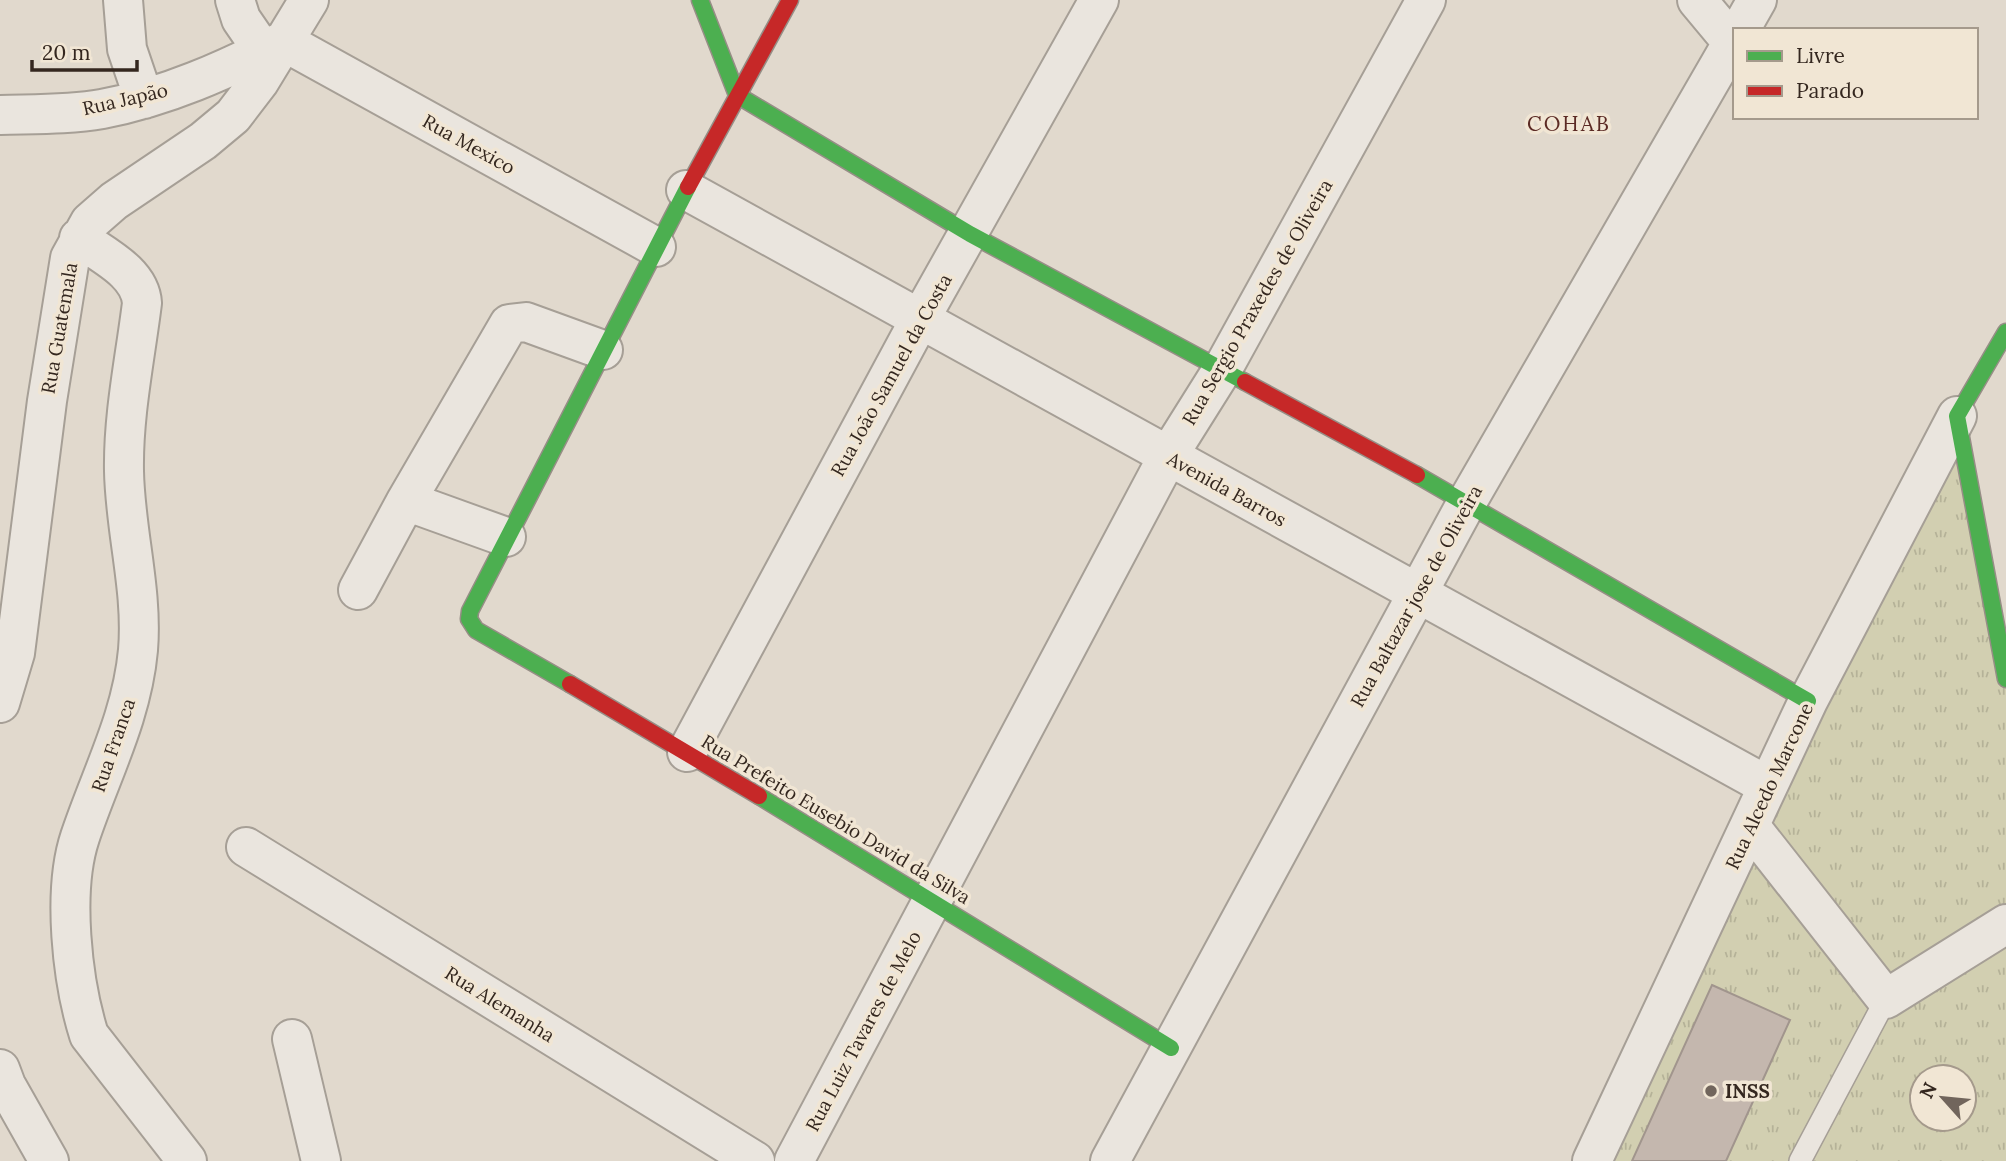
<svg xmlns="http://www.w3.org/2000/svg" width="2006" height="1161" viewBox="0 0 2006 1161" font-family="Lora,serif">
  <style>
    .park { fill: url(#park-tufts); fill-rule: evenodd }
    .building { fill: #c4b7ae; stroke: #a1958d; stroke-width: 2 }
    .lines { fill: none; stroke-linecap: round; stroke-linejoin: round }
    .lane-casing { stroke: #a69f96; stroke-width: 24 }
    .street-casing { stroke: #a69f96; stroke-width: 42 }
    .fast-casing { stroke: #968e86; stroke-width: 19 }
    .jam-casing { stroke: #968e86; stroke-width: 19 }
    .lane { stroke: #eae5de; stroke-width: 21 }
    .street { stroke: #eae5de; stroke-width: 38 }
    .fast { stroke: #4caf50; stroke-width: 16 }
    .jam { stroke: #c62828; stroke-width: 16 }
    .poi-dot { fill: #71655c; stroke: #f1e6d4; stroke-width: 2.5 }
    .labels { text-anchor: middle; dominant-baseline: central; stroke-width: 7; stroke-linejoin: round; paint-order: stroke }
    .street-label { font-size: 19px; fill: #34271f; stroke: #f1e6d4 }
    .poi-label { font-size: 19px; font-weight: bold; fill: #34271f; stroke: #f1e6d4; text-anchor: start }
    .neighbourhood-label { font-size: 21px; letter-spacing: 2px; fill: #5b2a24; stroke: #f1e6d4 }
  </style>
  <defs>
    <pattern id="park-tufts" width="24" height="20" patternUnits="userSpaceOnUse" patternTransform="scale(1.75)"><rect width="24" height="20" fill="#d2cfb1"/><path d="M3 7l-1-3M5 7V3M7 7l1-3M15 17l-1-3M17 17v-4M19 17l1-3" fill="none" stroke="#b5b298"/></pattern>
  </defs>
  <rect width="100%" height="100%" fill="#e1d9cd"/>
  <!-- park -->
  <path class="park" d="M 1957,416 L 2006,679 L 2006,1161 L 1595,1161 ZM 1922,1077 L 1964,1077 L 1964,1119 L 1922,1119 Z"/>
  <!-- building -->
  <path class="building" d="M 1712,985 L 1790,1020 L 1726,1161 L 1632,1161 Z"/>
  <g class="lines">
    <!-- lane casing -->
    <g class="lane-casing">
      <path id="lane" d="M 1800,1161 L 1886,999"/>
    </g>
    <!-- street casing -->
    <g class="street-casing">
      <path id="street" d="M 123,0 L 127,49 L 144,99
        M 235,0 L 241,19 L 263,51
        M 1697,0 L 1732,42
        M 1740,30 L 1757,0
        M 283,41 L 656,247
        M 0,115 C 33,114 69,115 102,109 C 166,97 225,70 283,41
        M 686,190 L 1768,786
        M 79,238 C 102,255 140,272 142,303 C 135,359 123,415 124,471 C 125,531 143,590 138,650 C 132,717 101,774 80,837 C 62,891 72,981 89,1035 L 187,1161
        M 406,501 L 506,537
        M 358,590 L 406,501 L 509,324 L 526,322 L 603,350
        M 0,703 L 15,653 L 47,401 L 70,258 L 90,222 L 114,201 L 203,141 L 233,116 L 259,82 L 309,0
        M 687,752 L 920,319 L 1099,0
        M 1750,826 L 1886,999 L 2006,924
        M 246,847 L 755,1161
        M 292,1039 L 321,1161
        M 0,1069 L 6,1085 L 49,1161
        M 794,1161 L 1168,456 L 1222,370 L 1426,0
        M 1110,1161 L 1467,502 L 1735,38
        M 1592,1161 L 1808,701 L 1957,416"/>
    </g>
    <!-- fast casing -->
    <g class="fast-casing">
      <path id="fast" d="M 700,0 L 737,95 L 970,234 L 1245,382
        M 2006,332 L 1957,416 L 2006,679
        M 1417,475 L 1808,701
        M 570,684 L 476,630 L 469,619 L 470,611 L 688,187
        M 759,796 L 1171,1048"/>
    </g>
    <!-- jam casing -->
    <g class="jam-casing">
      <path id="jam" d="M 688,187 L 790,0
        M 1245,382 L 1417,475
        M 570,684 L 759,796"/>
    </g>
    <!-- lane -->
    <use href="#lane" class="lane"/>
    <!-- street -->
    <use href="#street" class="street"/>
    <!-- fast -->
    <use href="#fast" class="fast"/>
    <!-- jam -->
    <use href="#jam" class="jam"/>
  </g>
  <!-- markers -->
  <circle class="poi-dot" cx="1711" cy="1091" r="7"/>
  <g class="labels">
    <!-- street labels -->
    <g class="street-label">
      <text transform="translate(125 99) rotate(-13)">Rua Japão</text>
      <text transform="translate(469 144) rotate(29)">Rua Mexico</text>
      <text transform="translate(1257 302) rotate(-60)">Rua Sergio Praxedes de Oliveira</text>
      <text transform="translate(59 328) rotate(-80)">Rua Guatemala</text>
      <text transform="translate(891 375) rotate(-61)">Rua João Samuel da Costa</text>
      <text transform="translate(1227 489) rotate(29)">Avenida Barros</text>
      <text transform="translate(1416 596) rotate(-61)">Rua Baltazar jose de Oliveira</text>
      <text transform="translate(113 745) rotate(-71)">Rua Franca</text>
      <text transform="translate(1769 786) rotate(-65)">Rua Alcedo Marcone</text>
      <text transform="translate(836 819) rotate(31)">Rua Prefeito Eusebio David da Silva</text>
      <text transform="translate(500 1004) rotate(32)">Rua Alemanha</text>
      <text transform="translate(863 1031) rotate(-62)">Rua Luiz Tavares de Melo</text>
    </g>
    <!-- poi labels -->
    <g class="poi-label">
      <text x="1725" y="1091">INSS</text>
    </g>
    <!-- neighbourhood labels -->
    <g class="neighbourhood-label">
      <text x="1569" y="123">COHAB</text>
    </g>
  </g>
  <!-- legend -->
  <rect x="1733" y="28" width="245" height="91" fill="#f1e6d4" stroke="#a59a8c" stroke-width="2"/>
  <rect x="1747" y="51" width="35" height="10" fill="#4caf50" stroke="#a59a8c" stroke-width="2"/>
  <text x="1796" y="63" font-size="21" fill="#34271f">Livre</text>
  <rect x="1747" y="86" width="35" height="10" fill="#c62828" stroke="#a59a8c" stroke-width="2"/>
  <text x="1796" y="98" font-size="21" fill="#34271f">Parado</text>
  <!-- north arrow -->
  <g transform="translate(1943 1098) rotate(297)"><circle r="33" fill="#f1e6d4" stroke="#a59a8c" stroke-width="2"/>
  <path d="M0-5L12 26L0 18L-12 26Z" fill="#71655c"/>
  <text y="-10" font-size="19" font-weight="bold" text-anchor="middle" fill="#34271f">N</text>
  </g>
  <!-- scale -->
  <path d="M32 60v10h105v-10" fill="none" stroke="#34271f" stroke-width="3.5"/>
  <text x="42" y="60" font-size="21" fill="#34271f" stroke="#f1e6d4" stroke-width="5" paint-order="stroke">20 m</text>
</svg>
